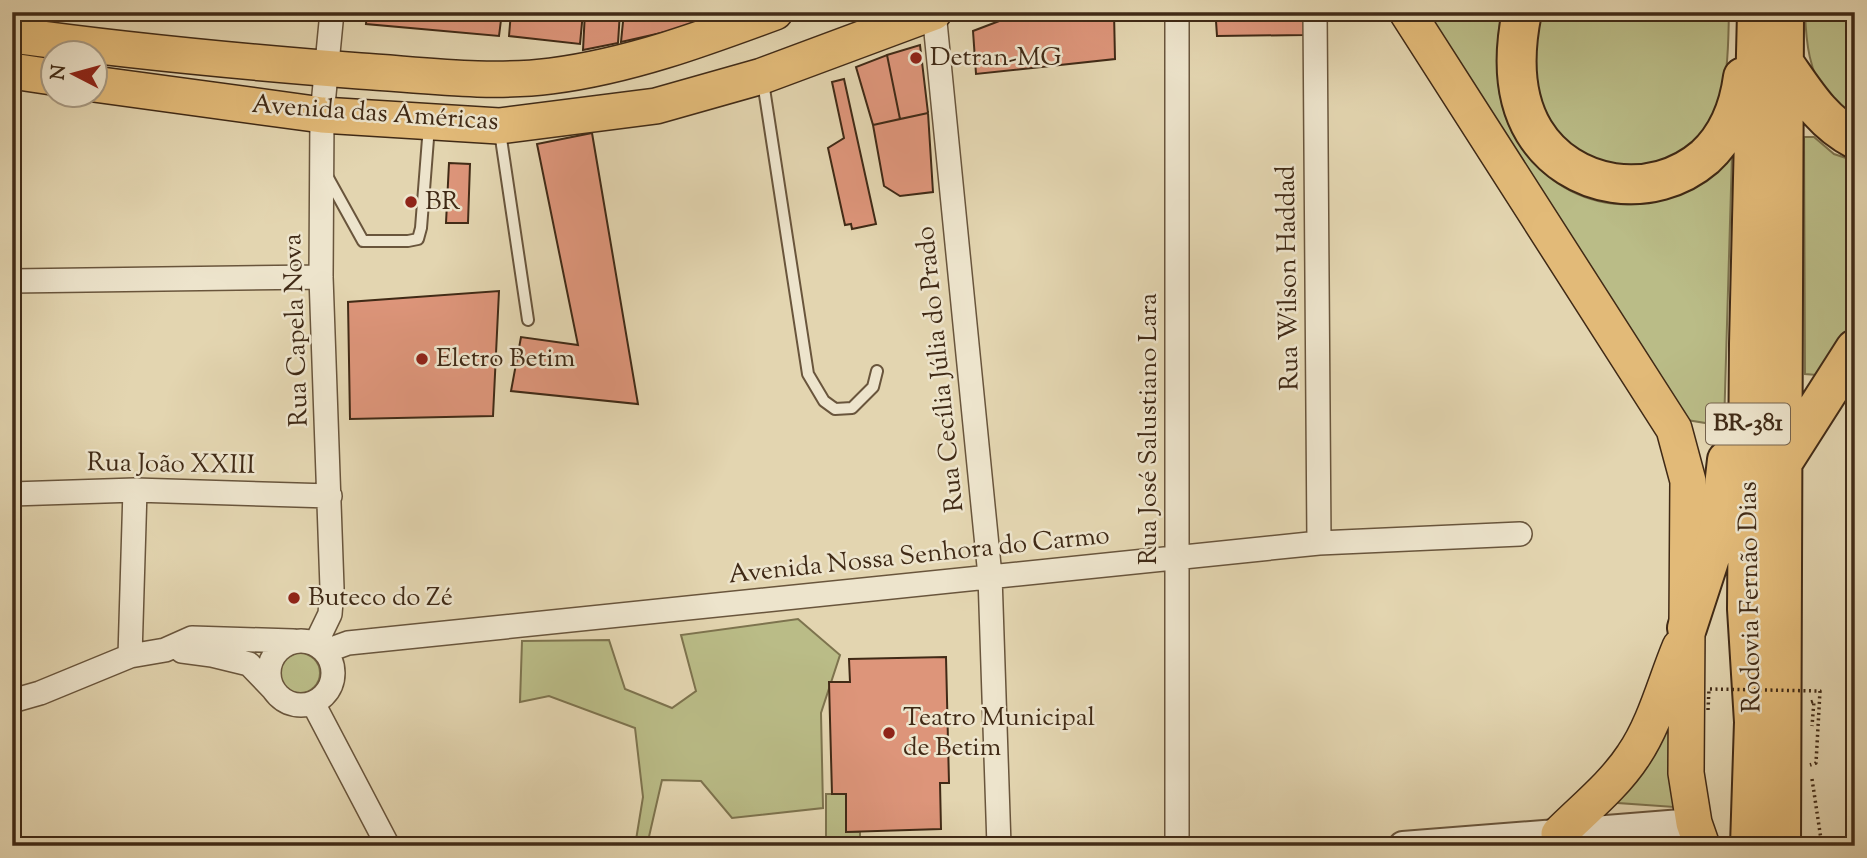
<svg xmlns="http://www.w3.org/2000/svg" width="1867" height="858" viewBox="0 0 1867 858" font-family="'Sorts Mill Goudy',serif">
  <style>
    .green { fill: #babc87; stroke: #7d734e; stroke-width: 2 }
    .building { fill: #dd957a; stroke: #402a16; stroke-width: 2 }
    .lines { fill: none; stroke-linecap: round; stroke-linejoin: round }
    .service-casing { stroke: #69553c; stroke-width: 14 }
    .minor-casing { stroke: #69553c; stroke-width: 26 }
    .tertiary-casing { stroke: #69553c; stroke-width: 32 }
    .primary-casing { stroke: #402a16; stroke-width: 38 }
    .motorway-casing { stroke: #402a16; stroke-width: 42 }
    .path { stroke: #402a16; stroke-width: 3.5; stroke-dasharray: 2 3.5; stroke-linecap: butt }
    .service { stroke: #ede4cc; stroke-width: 10 }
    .minor { stroke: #ede4cc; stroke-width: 23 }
    .tertiary { stroke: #ede4cc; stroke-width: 28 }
    .primary { stroke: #e2ba78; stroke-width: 35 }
    .motorway { stroke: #e2ba78; stroke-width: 38 }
    .path-bridge { stroke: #402a16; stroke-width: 3.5; stroke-dasharray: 2 3.5; stroke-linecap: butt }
    .poi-dot { fill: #8f2418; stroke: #ede4cc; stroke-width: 2.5 }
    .labels { text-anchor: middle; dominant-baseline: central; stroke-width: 5; stroke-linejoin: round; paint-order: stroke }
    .shield { fill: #ede4cc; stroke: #74624d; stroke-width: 2 }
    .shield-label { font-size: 24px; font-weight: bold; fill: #402a16 }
    .poi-label { font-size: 26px; fill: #402a16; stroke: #ede4cc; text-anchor: start }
    .street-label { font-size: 26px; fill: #402a16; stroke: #ede4cc }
  </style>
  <rect width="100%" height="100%" fill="#e3d5b0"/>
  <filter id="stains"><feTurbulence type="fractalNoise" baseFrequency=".00286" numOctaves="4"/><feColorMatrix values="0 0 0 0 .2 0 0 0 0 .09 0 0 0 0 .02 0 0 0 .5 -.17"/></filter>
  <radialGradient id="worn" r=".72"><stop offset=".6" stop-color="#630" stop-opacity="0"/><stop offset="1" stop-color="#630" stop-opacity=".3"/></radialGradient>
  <!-- green -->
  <path class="green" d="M 1424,12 L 1502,12 C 1494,55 1494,104 1518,142 C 1569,222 1671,224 1732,155 L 1724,426 L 1687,420 Z
    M 1541,12 L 1729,12 C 1728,45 1729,76 1717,107 C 1697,164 1628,179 1579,152 C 1534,128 1524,56 1541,12 Z
    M 1805,12 L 1855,12 L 1855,119 C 1846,113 1835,106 1828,98 C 1809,73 1806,42 1805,12 Z
    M 1804,137 L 1814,137 L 1834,154 L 1855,161 L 1855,321 L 1817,375 L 1805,374 Z
    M 798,619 L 840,655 L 821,713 L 823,808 L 732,818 L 701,781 L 662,780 L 648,841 L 635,846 L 643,797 L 635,728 L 549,696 L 520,702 L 522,641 L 609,640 L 625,689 L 672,708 L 696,691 L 681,635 Z
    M280 673a20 20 0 1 1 40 0a20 20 0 1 1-40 0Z
    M 1672,697 L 1674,807 L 1604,802 Z
    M 826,794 L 846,794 L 846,832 L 860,832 L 860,846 L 826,846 Z"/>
  <!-- building -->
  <path class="building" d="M 367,12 L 502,12 L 499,36 L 366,24 Z
    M 511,12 L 583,12 L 580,44 L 509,36 Z
    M 585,12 L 620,12 L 618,43 L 583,50 Z
    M 624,12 L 694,12 L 701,24 L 621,42 Z
    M 1023,12 L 1114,12 L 1115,59 L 976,74 L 973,31 Z
    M 1265,12 L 1304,12 L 1304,35 L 1217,36 L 1216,21 L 1265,20 Z
    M 920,45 L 928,113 L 900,119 L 887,55 Z
    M 887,55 L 900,119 L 873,125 L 856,67 Z
    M 844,79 L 876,224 L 852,229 L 851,224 L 845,225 L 828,148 L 844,138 L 832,82 Z
    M 928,113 L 933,192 L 900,196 L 884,186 L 873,125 Z
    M 592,133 L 638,404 L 511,391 L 521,337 L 578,345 L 537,144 Z
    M 449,163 L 470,164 L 468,223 L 446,223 Z
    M 499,291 L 493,416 L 350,419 L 348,302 Z
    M 946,657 L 949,783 L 940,783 L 941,829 L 846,832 L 846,794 L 832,794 L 829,682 L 850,682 L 849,659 Z"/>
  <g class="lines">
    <!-- service casing -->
    <g class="service-casing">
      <path id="service" d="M 763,82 L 808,374 L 824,401 L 835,409 L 852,408 L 873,387 L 877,371
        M 500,132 L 528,320
        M 327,176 L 363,241 L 408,241 L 418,239 L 421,228 L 429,126"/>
    </g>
    <!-- minor casing -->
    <g class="minor-casing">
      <path id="minor" d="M 934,12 L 990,576 L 999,846
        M 1177,12 L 1177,846
        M 1315,12 L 1319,543
        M 12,281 L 321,277
        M 12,494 L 135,490 L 330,496
        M269 673a32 32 0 1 1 64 0a32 32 0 1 1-64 0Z
        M 316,643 L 330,614 L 332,588 L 321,277 L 322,115 L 332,12
        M 182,651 L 212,655 L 249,664 L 274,690
        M 326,651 L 348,643 L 1319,543 L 1520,534
        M 130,656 L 135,490
        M 12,701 L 40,693 L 130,656 L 165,650 L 192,638 L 293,641
        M 313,703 L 388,846"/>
    </g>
    <!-- tertiary casing -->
    <g class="tertiary-casing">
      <path id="tertiary" d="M 1403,846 L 1694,823"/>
    </g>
    <!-- primary casing -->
    <g class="primary-casing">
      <path id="primary" d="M 1407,12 L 1674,429 L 1688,481 L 1686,773 L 1694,823 L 1702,846
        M 12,35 C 128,51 244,62 360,71 C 423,75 489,84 551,76 C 629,66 702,39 775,12
        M 12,71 L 52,77
        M 94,84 L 322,115 L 499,126 L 656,106 L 762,76 L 934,12
        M 1559,834 C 1584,809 1614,785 1633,756 C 1655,724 1665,683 1680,647"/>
    </g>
    <!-- motorway casing -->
    <g class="motorway-casing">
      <path id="motorway" d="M 1522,12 C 1514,51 1513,96 1534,131 C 1570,190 1653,202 1705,157 C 1728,136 1739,107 1743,77
        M 1784,63 C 1805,93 1822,122 1855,139
        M 1783,462 L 1855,349
        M 1687,628 L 1719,530 L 1727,460
        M 1750,846 L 1754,722 L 1747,609 L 1749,344 L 1757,12
        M 1781,846 L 1784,12"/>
    </g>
    <!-- path -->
    <path class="path" d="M 1811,702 L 1814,701 L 1812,726
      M 1812,779 L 1822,846"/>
    <!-- service -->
    <use href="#service" class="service"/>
    <!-- minor -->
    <use href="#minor" class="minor"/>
    <!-- tertiary -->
    <use href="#tertiary" class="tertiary"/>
    <!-- primary -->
    <use href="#primary" class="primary"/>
    <!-- motorway -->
    <use href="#motorway" class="motorway"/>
    <!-- path-bridge -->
    <path class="path-bridge" d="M 1708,710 L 1709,689 L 1820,691 L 1816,763 L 1810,765"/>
  </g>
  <!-- markers -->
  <g class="poi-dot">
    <circle cx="916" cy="58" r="7"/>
    <circle cx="411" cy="202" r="7"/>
    <circle cx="422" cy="359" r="7"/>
    <circle cx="294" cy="598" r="7"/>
    <circle cx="889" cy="733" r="7"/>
  </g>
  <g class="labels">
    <!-- shield labels -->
    <rect class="shield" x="1706" y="403.5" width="84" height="41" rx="5"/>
    <g class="shield-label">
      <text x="1748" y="424">BR-381</text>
    </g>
    <!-- poi labels -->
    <g class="poi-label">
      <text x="930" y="58">Detran-MG</text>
      <text x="425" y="202">BR</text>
      <text x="436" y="359">Eletro Betim</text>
      <text x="308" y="598">Buteco do Zé</text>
      <text x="903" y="718">Teatro Municipal<tspan x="903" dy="30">de Betim</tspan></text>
    </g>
    <!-- street labels -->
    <g class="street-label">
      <text transform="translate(375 114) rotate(4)">Avenida das Américas</text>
      <text transform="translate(1289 278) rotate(-91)">Rua Wilson Haddad</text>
      <text transform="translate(297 330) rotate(-92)">Rua Capela Nova</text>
      <text transform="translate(941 369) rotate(-96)">Rua Cecília Júlia do Prado</text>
      <text transform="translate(1149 429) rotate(-90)">Rua José Salustiano Lara</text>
      <text transform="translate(171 465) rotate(1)">Rua João XXIII</text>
      <text transform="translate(919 556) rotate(-6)">Avenida Nossa Senhora do Carmo</text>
      <text transform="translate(1751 597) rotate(-91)">Rodovia Fernão Dias</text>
    </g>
  </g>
  <!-- margin -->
  <rect width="1867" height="858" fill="none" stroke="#e3d5b0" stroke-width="42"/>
  <rect x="14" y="14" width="1839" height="830" fill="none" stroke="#402a16" stroke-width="3.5"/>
  <rect x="21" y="21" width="1825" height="816" fill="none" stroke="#402a16" stroke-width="2"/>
  <!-- north arrow -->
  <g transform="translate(74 74) rotate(276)"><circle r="33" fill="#ede4cc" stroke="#a89a83" stroke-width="2"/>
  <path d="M0-5L12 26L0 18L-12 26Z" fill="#8f2418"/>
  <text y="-10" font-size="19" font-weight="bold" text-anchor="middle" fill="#402a16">N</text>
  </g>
  <rect width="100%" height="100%" filter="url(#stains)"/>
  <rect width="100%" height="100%" fill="url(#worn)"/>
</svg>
